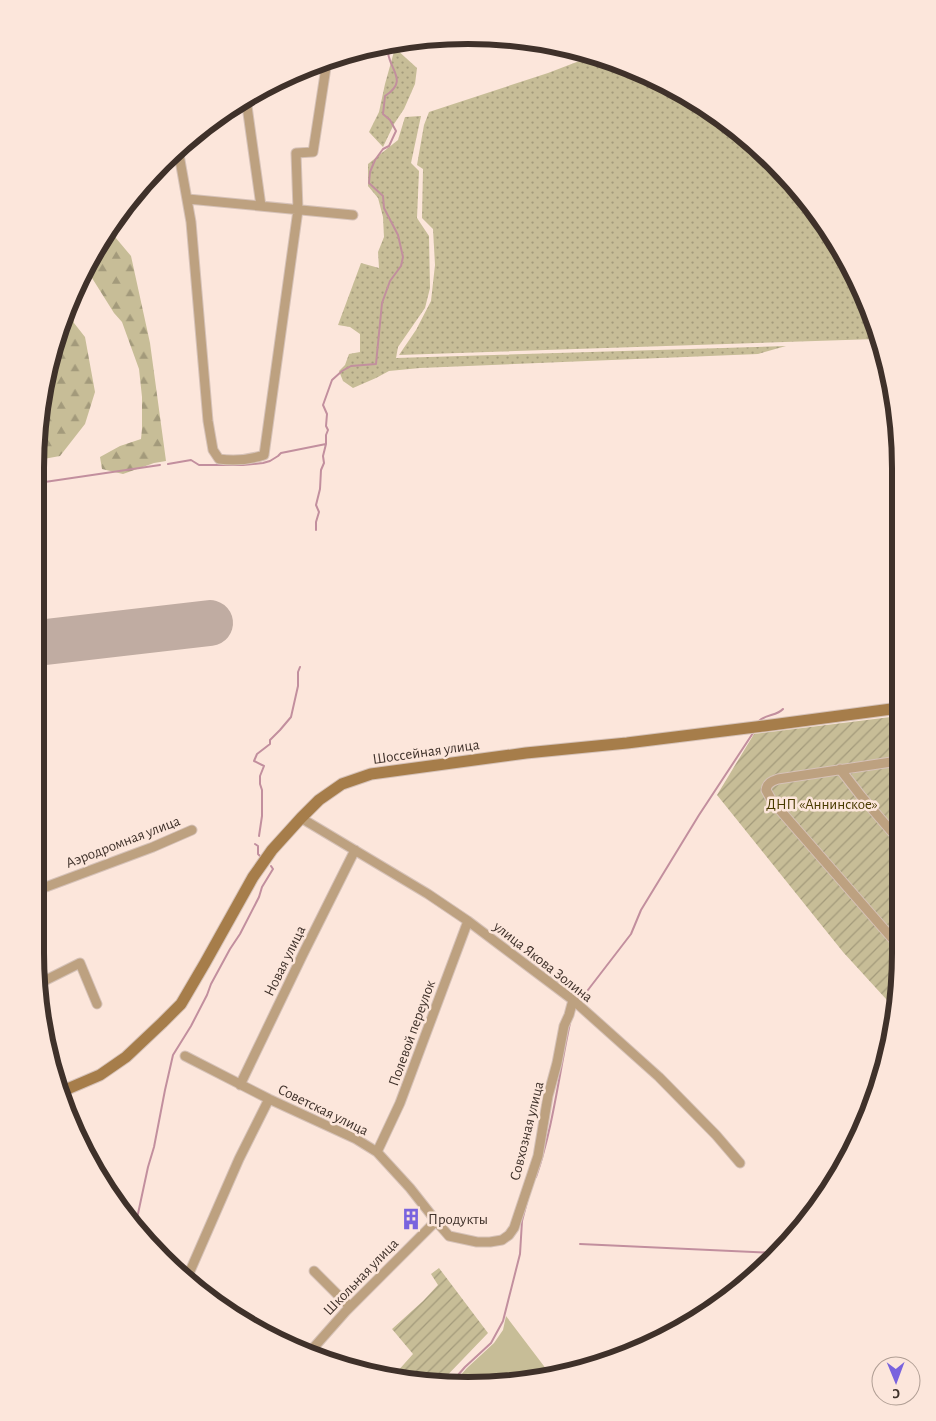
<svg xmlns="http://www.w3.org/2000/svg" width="936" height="1421" viewBox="0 0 936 1421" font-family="'Alegreya Sans',sans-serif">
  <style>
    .grass { fill: url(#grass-dots) }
    .forest { fill: url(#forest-firs) }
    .park { fill: #c7bd97 }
    .garden { fill: url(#garden-furrows) }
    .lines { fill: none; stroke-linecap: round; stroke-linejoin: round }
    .stream { stroke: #c28f9e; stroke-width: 2 }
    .runway { stroke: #c0aca2; stroke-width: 46 }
    .minor-casing { stroke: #d6c2b8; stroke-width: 11 }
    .secondary-casing { stroke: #d6c2b8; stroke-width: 13 }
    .minor { stroke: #bda180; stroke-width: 9 }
    .secondary { stroke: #a67d4a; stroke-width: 11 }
    .labels { text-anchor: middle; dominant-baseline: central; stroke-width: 5; stroke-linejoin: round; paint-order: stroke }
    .street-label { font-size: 15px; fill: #3f312a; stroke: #fce6db }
    .park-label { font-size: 15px; fill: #493b00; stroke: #fce6db }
    .poi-label { font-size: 15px; fill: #3f312a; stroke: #fce6db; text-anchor: start }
    .rim { fill: none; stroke: #3f312a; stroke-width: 6 }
  </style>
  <defs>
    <pattern id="grass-dots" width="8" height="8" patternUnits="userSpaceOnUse" patternTransform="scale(1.25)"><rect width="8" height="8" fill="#c7bd97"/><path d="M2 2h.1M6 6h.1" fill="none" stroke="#a39a7b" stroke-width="1.8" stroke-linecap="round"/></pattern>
    <pattern id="forest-firs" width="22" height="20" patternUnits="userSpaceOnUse" patternTransform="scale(1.25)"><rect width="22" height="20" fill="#c7bd97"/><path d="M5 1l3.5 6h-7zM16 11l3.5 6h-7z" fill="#a39a7b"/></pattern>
    <pattern id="garden-furrows" width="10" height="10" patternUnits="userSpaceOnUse" patternTransform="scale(1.25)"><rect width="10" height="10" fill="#c7bd97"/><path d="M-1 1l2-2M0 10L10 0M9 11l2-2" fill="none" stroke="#a39a7b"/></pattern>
  </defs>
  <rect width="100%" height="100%" fill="#fce6db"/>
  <!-- grass -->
  <path class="grass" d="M 395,48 L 417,68 L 415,84 L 404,109 L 394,124 L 383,147 L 369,132 L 379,112 L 385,84 Z
    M 595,55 L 607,58 L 685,93 L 754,143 L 812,205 L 856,277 L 874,322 L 876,339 L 399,355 L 416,330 L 431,301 L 435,265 L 433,229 L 422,218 L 423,169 L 417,165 L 424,125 L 429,112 L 548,73 Z
    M 421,116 L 411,163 L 419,171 L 417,218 L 429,236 L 430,288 L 425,308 L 398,347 L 396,358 L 786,346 L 758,354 L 420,368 L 389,371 L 376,378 L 353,388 L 343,381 L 339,371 L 345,365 L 349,354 L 360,352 L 360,334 L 350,327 L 338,325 L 361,263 L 379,268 L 378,252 L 384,237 L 383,217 L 378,198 L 368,186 L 368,164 L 398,140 L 405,117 Z"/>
  <!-- forest -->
  <path class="forest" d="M 110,231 L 131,256 L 150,343 L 166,461 L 154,463 L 123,474 L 102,469 L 100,457 L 120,446 L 141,439 L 142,429 L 142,397 L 139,369 L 122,322 L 114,313 L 92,278 L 77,285 L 80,277 Z
    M 70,308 L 74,323 L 85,337 L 95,392 L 85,424 L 60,456 L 38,460 L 39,411 Z"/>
  <!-- park -->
  <path class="park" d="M 506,1316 L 553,1378 L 453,1384 L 467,1368 L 494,1343 L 503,1330 Z"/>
  <!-- garden -->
  <path class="garden" d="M 899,716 L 897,1010 L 897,1011 L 843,952 L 717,795 L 754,734 Z
    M 439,1268 L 488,1333 L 438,1385 L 398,1375 L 396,1373 L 413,1354 L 392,1329 L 423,1301 L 438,1285 L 431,1274 Z"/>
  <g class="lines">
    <!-- stream -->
    <path class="stream" d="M 168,464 L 191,460 L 199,465 L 243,465 L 263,463 L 270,461 L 278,456 L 281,453 L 326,444
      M 38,483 L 160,465
      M 316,530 L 316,522 L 319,512 L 316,505 L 320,489 L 321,470 L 324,463 L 323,456 L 326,444 L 326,435 L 328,430 L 326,426 L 327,414 L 323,405 L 332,380 L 342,371 L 351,366 L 376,364 L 382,303 L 390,281 L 401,266 L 403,257 L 398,235 L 384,208 L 383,196 L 369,183 L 370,172 L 375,160 L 383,149 L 389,146 L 396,131 L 390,120 L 383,114 L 385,96 C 408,81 391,72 388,53 C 388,52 389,45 389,44
      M 759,721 C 766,714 777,716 783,709
      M 259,836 L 262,816 L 262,790 L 260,784 L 260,776 L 264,766 L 254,761 L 257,754 L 270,744 L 270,740 L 280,730 L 291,717 L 298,686 L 298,672 L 300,667
      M 255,844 L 258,846 L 258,854 L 261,857
      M 581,999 L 631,934 L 641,910 L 699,815 L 753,733
      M 536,1177 C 553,1128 559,1074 570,1023
      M 136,1223 L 148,1167 L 154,1147 L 165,1090 L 173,1055 L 191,1026 L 207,995 L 211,984 L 230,949 L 240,934 L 259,897 L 262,887 L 273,869 L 271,866
      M 580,1244 L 776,1253
      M 450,1384 L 465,1367 L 491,1343 L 503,1321 L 520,1254 L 522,1221 L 528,1198"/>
    <!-- runway -->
    <path class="runway" d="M 37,643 L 210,623"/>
    <!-- minor casing -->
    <g class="minor-casing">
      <path id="minor" d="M 246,99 L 261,206
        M 178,149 L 191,222 L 208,421 L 213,450 L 219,459 C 235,461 249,460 264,455 L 298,210 L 296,153 L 313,152 L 327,61
        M 188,199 L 353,215
        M 840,769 L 861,796 L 898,839
        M 301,818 L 428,894 L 468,921 L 573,1000 L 659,1077 L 716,1135 L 740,1163
        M 35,891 L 153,847 L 192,830
        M 898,945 L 772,801 L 766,790 C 767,783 772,781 778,779 L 898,761
        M 40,983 L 80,963 L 97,1004
        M 185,1056 L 269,1099 L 356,1139 L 377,1152 L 410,1188 L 436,1221 L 449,1236 L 477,1242 L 490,1242 L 502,1240 L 509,1235 L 514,1228 L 538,1156 L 548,1096 L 557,1063 L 564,1026 L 569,1015 L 573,1000
        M 240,1085 L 303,954 L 355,850
        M 377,1152 L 400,1103 L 468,921
        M 314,1271 L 350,1307
        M 187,1278 L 239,1159 L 269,1099
        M 308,1354 L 346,1311 L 436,1221"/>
    </g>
    <!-- secondary casing -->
    <g class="secondary-casing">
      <path id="secondary" d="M 58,1092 L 65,1090 L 100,1075 L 126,1057 L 162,1023 L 181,1004 L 205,963 L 253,877 L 272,850 L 301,818 L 319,800 L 342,784 L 371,774 L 526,753 L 627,743 L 764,726 L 899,708"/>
    </g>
    <!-- minor -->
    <use href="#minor" class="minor"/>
    <!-- secondary -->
    <use href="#secondary" class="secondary"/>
  </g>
  <!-- icons -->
  <defs>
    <g id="building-bare" transform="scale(1.725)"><path d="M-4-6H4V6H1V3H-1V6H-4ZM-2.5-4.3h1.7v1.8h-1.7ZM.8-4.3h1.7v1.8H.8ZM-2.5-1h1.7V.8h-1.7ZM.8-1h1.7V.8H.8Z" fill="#7963de" stroke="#fce6db" stroke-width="2.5" paint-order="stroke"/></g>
  </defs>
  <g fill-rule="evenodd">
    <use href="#building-bare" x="411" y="1219"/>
  </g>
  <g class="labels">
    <!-- street labels -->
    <g class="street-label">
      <text transform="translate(426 752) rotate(-8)">Шоссейная улица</text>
      <text transform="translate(123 842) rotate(-21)">Аэродромная улица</text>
      <text transform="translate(285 961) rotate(-64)">Новая улица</text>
      <text transform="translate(543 962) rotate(38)">улица Якова Золина</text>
      <text transform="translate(412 1033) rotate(-70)">Полевой переулок</text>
      <text transform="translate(323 1110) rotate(26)">Советская улица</text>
      <text transform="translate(527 1131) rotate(-76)">Совхозная улица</text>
      <text transform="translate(361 1277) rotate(-46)">Школьная улица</text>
    </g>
    <!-- park labels -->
    <g class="park-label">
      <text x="822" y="804">ДНП «Аннинское»</text>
    </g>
    <!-- poi labels -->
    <g class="poi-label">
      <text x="428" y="1219">Продукты</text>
    </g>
  </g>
  <!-- crop -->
  <path d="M0 0H936V1421H0ZM468 44H468A424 424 0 0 1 892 468V953A424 424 0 0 1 468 1377H468A424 424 0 0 1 44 953V468A424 424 0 0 1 468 44Z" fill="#fce6db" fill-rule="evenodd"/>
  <path class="rim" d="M468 44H468A424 424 0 0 1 892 468V953A424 424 0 0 1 468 1377H468A424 424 0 0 1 44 953V468A424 424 0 0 1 468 44Z"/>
  <!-- north arrow -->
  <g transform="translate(896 1381) rotate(179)"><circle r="24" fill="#fce6db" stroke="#b09e94"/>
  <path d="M0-4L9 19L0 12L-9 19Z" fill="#7963de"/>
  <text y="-8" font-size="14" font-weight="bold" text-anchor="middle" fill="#3f312a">С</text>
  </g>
</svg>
